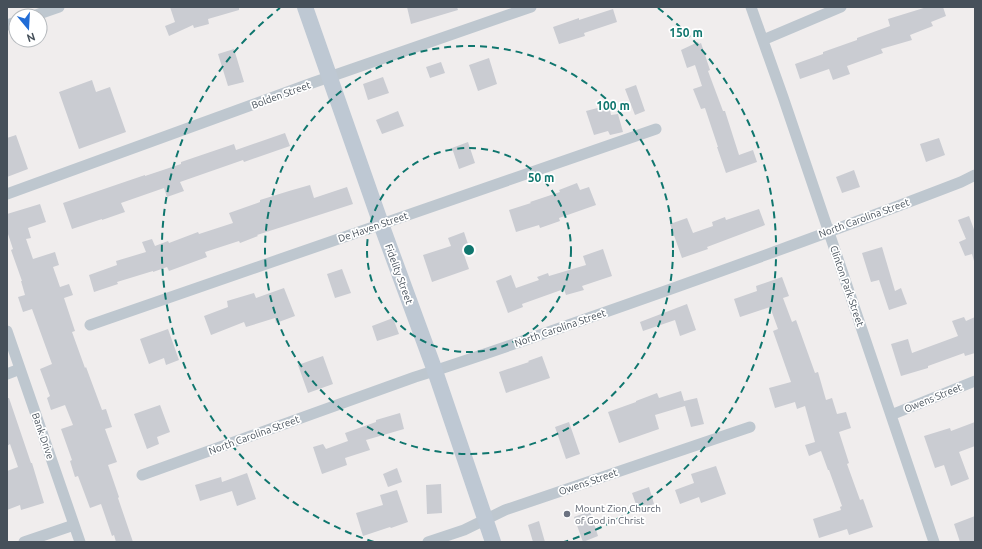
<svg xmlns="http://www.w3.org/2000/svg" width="982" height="549" viewBox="0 0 982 549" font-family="Ubuntu,sans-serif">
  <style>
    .building { fill: #caccd2 }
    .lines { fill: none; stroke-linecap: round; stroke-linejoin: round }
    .street { stroke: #bec7cf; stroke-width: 11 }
    .secondary { stroke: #bec8d3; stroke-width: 16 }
    .ring { fill: none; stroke: #0f766e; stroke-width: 2; stroke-dasharray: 7 5 }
    .worship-dot { fill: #6b7280; stroke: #fff; stroke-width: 1.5 }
    .labels { text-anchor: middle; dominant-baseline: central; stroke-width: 3.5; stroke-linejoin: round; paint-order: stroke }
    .street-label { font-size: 10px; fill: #46505a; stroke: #fff }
    .worship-label { font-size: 10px; fill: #5b616d; stroke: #fff; text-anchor: start }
    .centre { fill: #0f766e; stroke: #fff; stroke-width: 2 }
    .ring-label { font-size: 12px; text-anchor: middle; font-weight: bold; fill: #0f766e; stroke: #fff; stroke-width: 3.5; stroke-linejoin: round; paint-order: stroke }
  </style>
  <rect width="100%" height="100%" fill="#f0eded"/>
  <!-- building -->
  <path class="building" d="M 170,7 L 239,7 L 239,10 L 208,19 L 209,24 L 194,28 L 193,25 L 169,36 L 165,26 L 175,22 Z
    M 407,7 L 457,7 L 458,10 L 411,24 Z
    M 927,7 L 943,7 L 946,16 L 931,22 L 933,26 L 910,35 L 912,40 L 881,49 L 883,53 L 847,66 L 850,74 L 833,80 L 829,69 L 800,79 L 795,64 L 823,54 L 823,52 L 857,40 L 857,38 L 890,26 L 888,19 Z
    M 613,9 L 617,22 L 584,33 L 585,36 L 559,44 L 553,27 L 579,18 L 579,20 Z
    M 698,42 L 699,44 L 701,43 L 710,70 L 708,71 L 723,111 L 725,111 L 739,155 L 753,150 L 757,162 L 726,173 L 717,147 L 718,147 L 705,108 L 701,109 L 693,89 L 702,86 L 695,65 L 687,68 L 681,50 Z
    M 234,49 L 244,82 L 228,86 L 218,54 Z
    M 489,58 L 497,84 L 478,91 L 469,65 Z
    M 441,62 L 445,73 L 430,78 L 426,67 Z
    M 383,77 L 389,93 L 368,100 L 363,84 Z
    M 92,80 L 96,92 L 110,87 L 126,132 L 79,149 L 59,92 Z
    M 636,85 L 645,111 L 635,115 L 625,89 Z
    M 609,105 L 611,115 L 618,114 L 623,132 L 610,135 L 608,131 L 594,135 L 586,111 Z
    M 398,111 L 404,126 L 382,134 L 376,120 Z
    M 285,133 L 290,146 L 244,162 L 243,160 L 180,182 L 184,191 L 167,197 L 164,188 L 121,203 L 125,212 L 102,220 L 102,219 L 72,229 L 63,203 L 145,175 L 145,176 L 181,164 L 181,162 L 234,144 L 236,150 Z
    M 16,135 L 28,169 L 7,177 L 7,138 Z
    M 939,138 L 945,155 L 926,162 L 920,144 Z
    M 468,142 L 475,163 L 459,169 L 452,148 Z
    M 854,170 L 860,187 L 842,193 L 836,177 Z
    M 577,183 L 580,190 L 589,187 L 596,205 L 559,218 L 560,221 L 540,228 L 539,225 L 516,232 L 509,210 L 531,203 L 530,202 L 560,192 L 559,190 Z
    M 310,185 L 314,198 L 347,187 L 353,204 L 257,235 L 258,236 L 240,243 L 239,241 L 205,252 L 207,257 L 169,271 L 167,267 L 153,272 L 153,271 L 117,282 L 118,284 L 94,292 L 89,275 L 117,265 L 116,261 L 146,252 L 142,242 L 152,239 L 155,246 L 168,241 L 169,243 L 198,232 L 199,234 L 233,223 L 229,213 L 260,202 L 260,200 L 289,191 Z
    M 40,204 L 46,222 L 28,228 L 31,238 L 26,239 L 33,259 L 55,252 L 59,265 L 53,267 L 60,287 L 69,284 L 73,295 L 64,298 L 75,331 L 72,332 L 85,368 L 86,367 L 102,410 L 106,409 L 112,427 L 105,429 L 117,462 L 108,465 L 119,497 L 118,498 L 133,542 L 116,542 L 114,535 L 112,536 L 101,504 L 90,508 L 78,476 L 75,477 L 70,461 L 72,460 L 61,429 L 73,425 L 65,405 L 51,410 L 47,398 L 50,396 L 40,369 L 52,364 L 32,309 L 23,312 L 18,297 L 25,295 L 21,281 L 22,281 L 11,250 L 13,249 L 7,231 L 7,214 Z
    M 759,209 L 765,225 L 707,247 L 708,249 L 682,258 L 670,224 L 687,218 L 693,233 L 713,226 L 712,222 L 725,217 L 726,220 Z
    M 969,216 L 975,232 L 975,261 L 974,261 L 972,254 L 965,256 L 959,242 L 966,239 L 958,220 Z
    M 464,232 L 470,250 L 463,252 L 469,269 L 432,282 L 423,255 L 451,246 L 448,238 Z
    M 882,247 L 895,291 L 901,288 L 907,304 L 889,310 L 879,280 L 871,282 L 862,253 Z
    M 603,249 L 612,276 L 582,286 L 584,290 L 566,295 L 564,289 L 522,304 L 523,307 L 508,313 L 496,281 L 511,275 L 516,288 L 539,280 L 537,277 L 548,273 L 549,276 L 586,265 L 583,256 Z
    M 342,269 L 351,293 L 335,298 L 327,274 Z
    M 782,277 L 789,296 L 783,298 L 792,322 L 796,320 L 815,373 L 818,372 L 826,400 L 832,398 L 837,414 L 846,412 L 851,428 L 839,432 L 849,463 L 847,464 L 860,500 L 863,499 L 873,527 L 849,535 L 847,529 L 819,538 L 813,519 L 841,510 L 840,507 L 842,506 L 829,470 L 828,470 L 821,451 L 809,456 L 805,445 L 815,442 L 805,406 L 797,409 L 795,402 L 775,408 L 769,388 L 791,382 L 773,331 L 778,329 L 770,307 L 740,317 L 734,299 L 757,291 L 756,286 Z
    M 284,288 L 295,316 L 276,323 L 275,318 L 246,327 L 244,322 L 211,335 L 204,316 L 228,307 L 227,301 L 254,293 L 256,298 Z
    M 687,304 L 696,330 L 680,336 L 675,320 L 643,331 L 640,322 Z
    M 964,317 L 966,321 L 975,317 L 975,353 L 965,356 L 964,353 L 928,366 L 928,368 L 901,376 L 891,344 L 908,339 L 912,353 L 958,336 L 952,321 Z
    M 393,318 L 399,334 L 377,341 L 372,326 Z
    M 168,329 L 179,360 L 166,365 L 164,358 L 149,364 L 140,339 Z
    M 323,356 L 333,384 L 308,393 L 298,365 Z
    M 542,356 L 550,378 L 506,393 L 499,372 L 529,362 L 528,361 Z
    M 681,391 L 684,401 L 697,398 L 704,424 L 691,427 L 685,406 L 655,415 L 659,429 L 619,443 L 608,412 L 636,402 L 636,401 L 657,393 L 659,398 Z
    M 7,398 L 9,398 L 31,463 L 32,463 L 44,503 L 21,510 L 20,505 L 7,510 L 7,471 L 18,467 L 10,444 L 7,446 Z
    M 160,405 L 170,432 L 157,437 L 159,444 L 147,449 L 134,414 Z
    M 400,413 L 404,429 L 366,440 L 370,450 L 345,458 L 347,465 L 322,474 L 313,447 L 323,444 L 326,449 L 348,441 L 345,433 L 376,422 L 376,420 Z
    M 569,422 L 580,454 L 566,459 L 555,427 Z
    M 975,422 L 975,446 L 959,452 L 969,479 L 951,486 L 944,465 L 935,468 L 924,436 L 950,428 L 951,431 Z
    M 716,466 L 726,494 L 701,503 L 699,497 L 680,504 L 675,490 L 694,483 L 691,474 Z
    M 397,468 L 402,482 L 388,487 L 383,474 Z
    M 247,473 L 256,499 L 237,506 L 232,491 L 200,501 L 195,485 L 221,477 L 222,482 Z
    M 441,484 L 442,513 L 427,514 L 426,485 Z
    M 649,487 L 654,504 L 638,510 L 632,493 Z
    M 397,490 L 408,522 L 391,528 L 390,527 L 363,536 L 356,513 L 383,505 L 380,495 Z
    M 590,511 L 598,536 L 583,542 L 574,517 Z
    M 975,516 L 975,542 L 960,542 L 954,524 Z
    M 539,521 L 545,542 L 533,542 L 528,525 Z"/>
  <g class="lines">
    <!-- street -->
    <path class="street" d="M 751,7 L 783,97 L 934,542
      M 33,16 L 59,7
      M 7,25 L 16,22
      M 763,40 L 841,7
      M 7,194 L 312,83 L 531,7
      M 90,325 L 656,129
      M 7,331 L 80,542
      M 7,374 L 20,369
      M 891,415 L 975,381
      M 142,475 L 415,377 C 469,360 523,341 577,322 C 706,277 834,231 961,182 L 975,175
      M 24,542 L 74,525
      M 428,542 L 464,530 L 505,510 L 750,427"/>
    <!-- secondary -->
    <path class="secondary" d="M 305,7 L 381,224 L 435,371 L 493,542"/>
  </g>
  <!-- distance rings -->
  <g class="ring">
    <circle cx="469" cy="250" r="102"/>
    <circle cx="469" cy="250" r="204"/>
    <path d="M374 542A307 307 0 0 1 280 8M658 8A307 307 0 0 1 564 542"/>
  </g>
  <!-- markers -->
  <circle class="worship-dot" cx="567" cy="514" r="4"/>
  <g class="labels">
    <!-- street labels -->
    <g class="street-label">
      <text transform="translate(281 95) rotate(-20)">Bolden Street</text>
      <text transform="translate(864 218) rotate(-20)">North Carolina Street</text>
      <text transform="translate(373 227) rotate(-19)">De Haven Street</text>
      <text transform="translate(399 274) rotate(70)">Fidelity Street</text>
      <text transform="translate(847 286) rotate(71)">Clinton Park Street</text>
      <text transform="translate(560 328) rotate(-19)">North Carolina Street</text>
      <text transform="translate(933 398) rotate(-22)">Owens Street</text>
      <text transform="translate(254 435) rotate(-20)">North Carolina Street</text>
      <text transform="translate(43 436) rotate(71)">Bank Drive</text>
      <text transform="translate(588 482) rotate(-19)">Owens Street</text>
    </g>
    <!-- worship labels -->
    <g class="worship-label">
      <text x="575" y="508">Mount Zion Church<tspan x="575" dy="12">of God in Christ</tspan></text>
    </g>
  </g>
  <circle cx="469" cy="250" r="6" class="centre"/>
  <g class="ring-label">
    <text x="686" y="37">150 m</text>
    <text x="613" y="110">100 m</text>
    <text x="541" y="182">50 m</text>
  </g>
  <!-- border -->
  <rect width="982" height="549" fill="none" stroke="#46505a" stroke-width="16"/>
  <!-- north arrow -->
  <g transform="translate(28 28) rotate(162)"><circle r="19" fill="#ffffff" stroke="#b5b9bd"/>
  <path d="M0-3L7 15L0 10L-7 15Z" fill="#216cd6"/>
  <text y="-6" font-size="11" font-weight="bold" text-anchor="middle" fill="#46505a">N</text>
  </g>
</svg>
